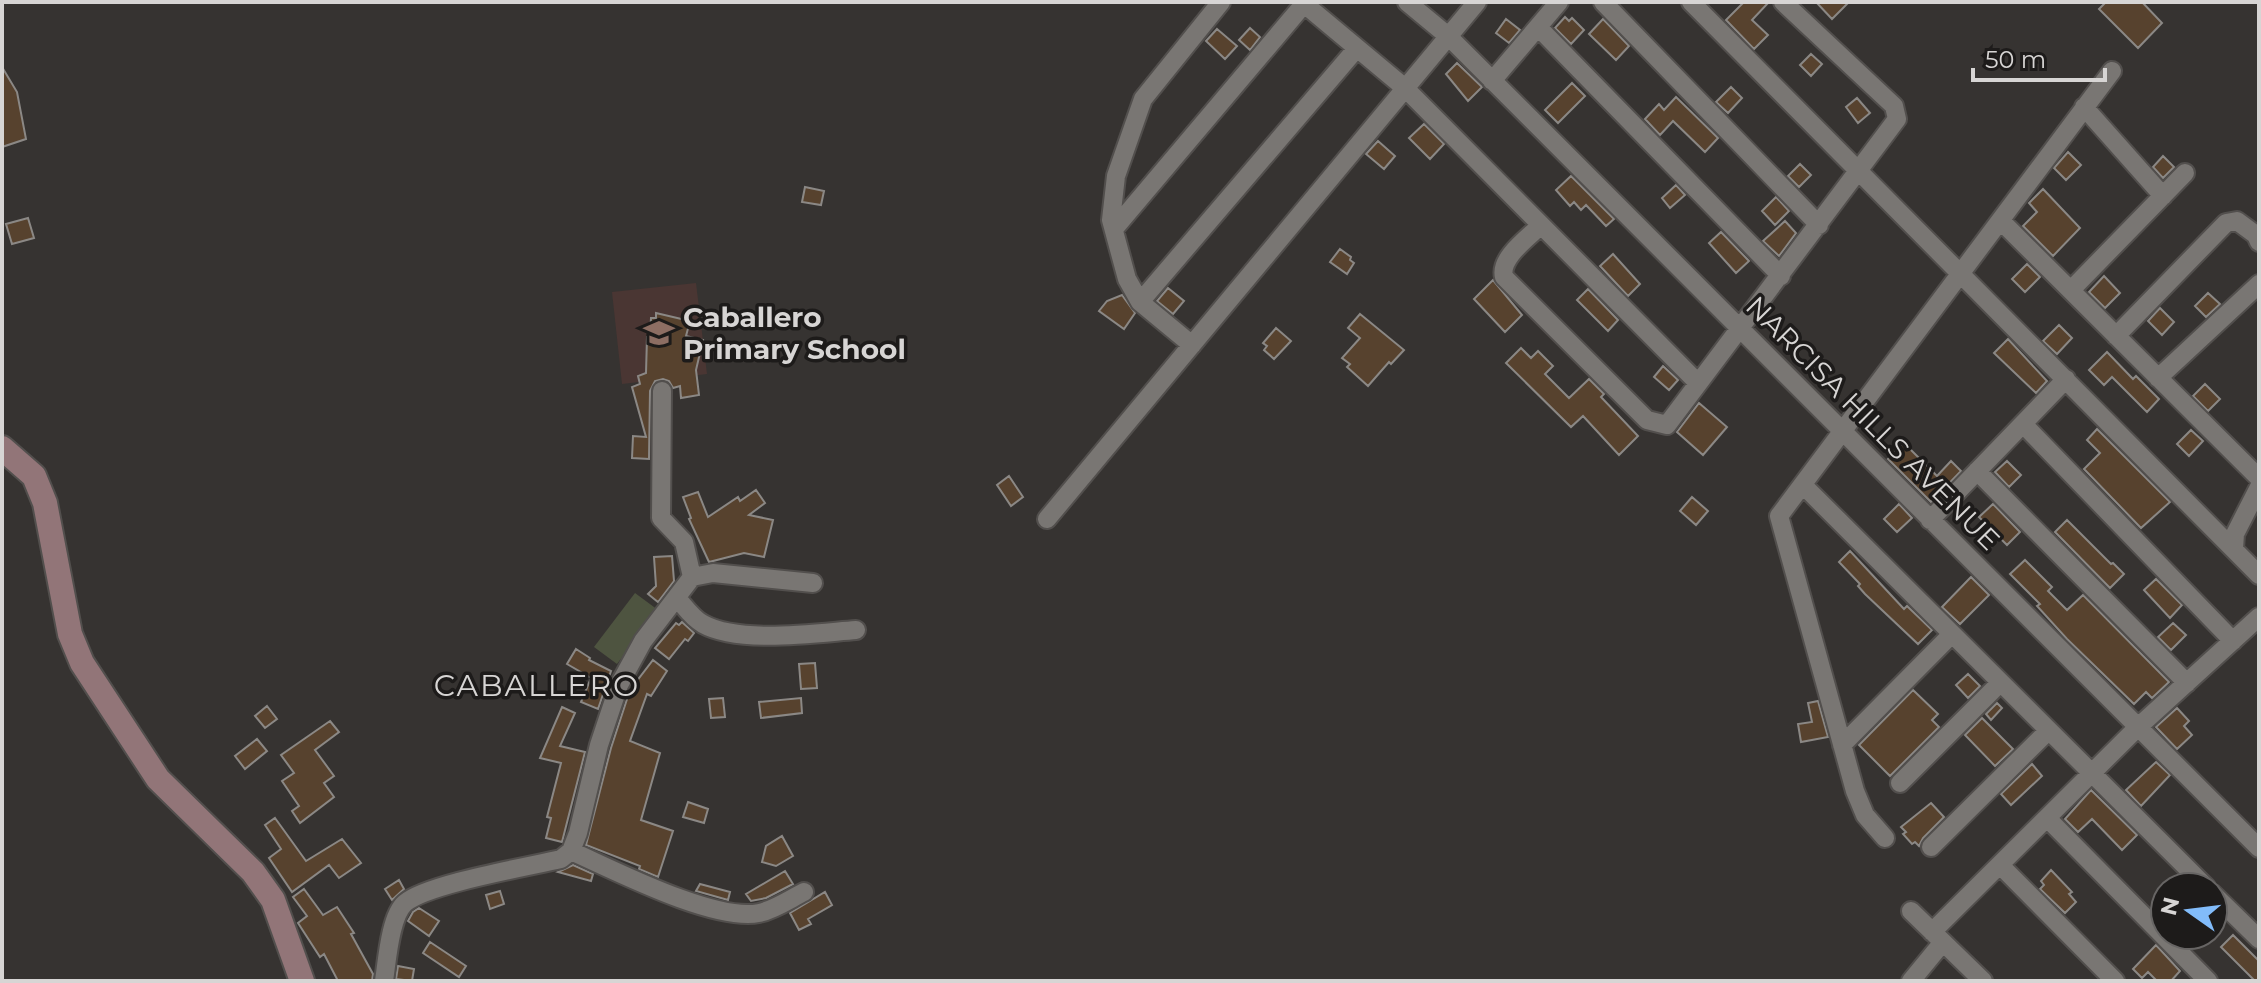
<svg xmlns="http://www.w3.org/2000/svg" width="2261" height="983" viewBox="0 0 2261 983" font-family="Montserrat,sans-serif">
  <style>
    .commercial { fill: #4a3633 }
    .green { fill: #4e5440 }
    .building { fill: #57422e; stroke: #8b8885; stroke-width: 2 }
    .lines { fill: none; stroke-linecap: round; stroke-linejoin: round }
    .street-casing { stroke: #524f4d; stroke-width: 22 }
    .secondary-casing { stroke: #524f4d; stroke-width: 28 }
    .street { stroke: #797673; stroke-width: 18 }
    .secondary { stroke: #927578; stroke-width: 24 }
    .labels { text-anchor: middle; dominant-baseline: central; stroke-width: 7; stroke-linejoin: round; paint-order: stroke }
    .poi-label { font-size: 28px; font-weight: bold; fill: #d7d5d4; stroke: #1d1b1a; text-anchor: start }
    .street-label { font-size: 28px; fill: #d7d5d4; stroke: #1d1b1a }
    .neighbourhood-label { font-size: 30px; letter-spacing: 2px; fill: #d7d5d4; stroke: #1d1b1a }
  </style>
  <rect width="100%" height="100%" fill="#363331"/>
  <!-- commercial -->
  <path class="commercial" d="M 696,283 L 707,374 L 622,384 L 612,292 Z"/>
  <!-- green -->
  <path class="green" d="M 635,593 L 658,610 L 617,664 L 594,647 Z"/>
  <!-- building -->
  <path class="building" d="M 1744,2 L 1769,2 L 1752,20 L 1768,35 L 1754,49 L 1726,20 Z
    M 1816,2 L 1849,2 L 1832,19 Z
    M 2106,2 L 2142,2 L 2162,23 L 2138,48 L 2099,9 Z
    M 1565,17 L 1569,21 L 1572,18 L 1584,30 L 1571,44 L 1555,28 Z
    M 1506,19 L 1520,30 L 1509,43 L 1496,33 Z
    M 1603,19 L 1629,46 L 1616,60 L 1589,34 Z
    M 1250,28 L 1260,37 L 1250,50 L 1239,40 Z
    M 1217,29 L 1237,46 L 1225,59 L 1206,41 Z
    M 1811,54 L 1822,64 L 1811,76 L 1800,65 Z
    M 1457,63 L 1482,87 L 1468,101 L 1446,74 Z
    M 2,67 L 17,92 L 26,139 L 2,147 Z
    M 1572,83 L 1585,96 L 1558,123 L 1545,110 Z
    M 1731,87 L 1742,98 L 1728,113 L 1716,102 Z
    M 1676,97 L 1718,138 L 1705,152 L 1673,121 L 1660,135 L 1645,119 L 1659,104 L 1664,110 Z
    M 1857,98 L 1870,113 L 1858,123 L 1846,107 Z
    M 1424,124 L 1444,144 L 1430,159 L 1409,138 Z
    M 1378,141 L 1395,156 L 1384,169 L 1366,154 Z
    M 2068,152 L 2081,165 L 2066,180 L 2054,168 Z
    M 2163,156 L 2174,167 L 2163,178 L 2153,167 Z
    M 1800,164 L 1811,175 L 1799,187 L 1788,176 Z
    M 1571,176 L 1614,219 L 1606,226 L 1586,205 L 1581,210 L 1574,202 L 1570,206 L 1556,190 Z
    M 1676,185 L 1685,195 L 1670,208 L 1662,198 Z
    M 805,187 L 824,191 L 821,205 L 802,202 Z
    M 2043,189 L 2080,228 L 2053,256 L 2023,226 L 2037,212 L 2029,203 Z
    M 1776,197 L 1789,211 L 1775,225 L 1762,211 Z
    M 28,218 L 34,238 L 12,244 L 6,224 Z
    M 1785,221 L 1796,233 L 1779,256 L 1763,241 Z
    M 1721,232 L 1749,261 L 1736,273 L 1709,243 Z
    M 1340,249 L 1351,257 L 1350,260 L 1354,263 L 1347,274 L 1330,262 Z
    M 1613,254 L 1640,284 L 1628,296 L 1600,266 Z
    M 2027,264 L 2040,277 L 2025,292 L 2012,279 Z
    M 2104,276 L 2120,293 L 2105,308 L 2089,292 Z
    M 1493,280 L 1522,315 L 1505,332 L 1474,299 Z
    M 1168,288 L 1184,301 L 1173,314 L 1157,301 Z
    M 1588,289 L 1618,320 L 1608,331 L 1577,300 Z
    M 2208,293 L 2220,304 L 2206,317 L 2195,306 Z
    M 1122,295 L 1135,313 L 1124,329 L 1099,311 L 1107,301 Z
    M 2160,308 L 2174,322 L 2162,335 L 2148,321 Z
    M 656,313 L 690,321 L 686,336 L 703,340 L 696,370 L 699,395 L 681,398 L 680,386 L 673,388 L 669,381 L 663,379 L 655,381 L 650,391 L 649,459 L 632,458 L 633,436 L 646,437 L 632,387 L 640,384 L 638,376 L 646,373 L 647,337 L 650,337 L 651,318 L 656,318 Z
    M 1360,314 L 1404,350 L 1391,364 L 1389,362 L 1368,386 L 1347,367 L 1350,364 L 1342,358 L 1360,338 L 1348,328 Z
    M 2059,325 L 2072,338 L 2057,354 L 2043,341 Z
    M 1276,328 L 1291,341 L 1274,359 L 1264,350 L 1267,346 L 1263,343 Z
    M 2008,339 L 2047,381 L 2036,393 L 1994,353 Z
    M 1521,348 L 1531,358 L 1538,351 L 1553,366 L 1545,374 L 1569,398 L 1589,379 L 1604,394 L 1601,397 L 1638,436 L 1619,455 L 1583,416 L 1571,427 L 1506,363 Z
    M 2107,352 L 2133,379 L 2136,376 L 2159,399 L 2147,412 L 2112,377 L 2104,385 L 2089,370 Z
    M 1663,366 L 1678,380 L 1669,390 L 1654,377 Z
    M 2205,384 L 2220,399 L 2208,411 L 2193,396 Z
    M 1699,403 L 1727,427 L 1703,455 L 1677,432 Z
    M 2097,429 L 2170,502 L 2141,528 L 2084,469 L 2100,453 L 2087,440 Z
    M 2191,430 L 2203,441 L 2189,456 L 2177,444 Z
    M 1904,443 L 1937,476 L 1951,461 L 1961,471 L 1931,502 L 1888,459 Z
    M 2007,461 L 2021,475 L 2009,487 L 1995,472 Z
    M 1009,476 L 1023,497 L 1011,506 L 997,485 Z
    M 756,490 L 765,503 L 749,515 L 773,520 L 764,557 L 744,553 L 709,562 L 689,519 L 691,518 L 683,497 L 698,492 L 708,517 L 738,497 L 740,501 Z
    M 1692,497 L 1708,511 L 1696,525 L 1680,511 Z
    M 1899,504 L 1912,518 L 1897,532 L 1884,519 Z
    M 1993,504 L 2020,532 L 2007,545 L 1979,517 Z
    M 2067,520 L 2111,564 L 2113,563 L 2124,574 L 2110,588 L 2055,532 Z
    M 1850,551 L 1904,609 L 1907,606 L 1932,630 L 1918,644 L 1865,594 L 1858,586 L 1860,584 L 1839,562 Z
    M 672,556 L 674,581 L 658,602 L 648,594 L 656,586 L 654,557 Z
    M 2025,560 L 2052,587 L 2048,591 L 2067,610 L 2083,595 L 2169,682 L 2152,698 L 2146,692 L 2134,704 L 2067,639 L 2037,606 L 2040,604 L 2010,574 Z
    M 1971,577 L 1989,595 L 1960,624 L 1942,607 Z
    M 2156,579 L 2182,605 L 2170,618 L 2144,590 Z
    M 682,622 L 694,633 L 688,641 L 685,639 L 669,659 L 655,648 L 676,623 L 679,625 Z
    M 2173,623 L 2186,635 L 2171,650 L 2158,637 Z
    M 576,649 L 590,658 L 589,660 L 611,671 L 598,709 L 581,702 L 591,678 L 567,664 Z
    M 653,660 L 667,671 L 651,696 L 647,694 L 630,741 L 660,753 L 641,820 L 673,831 L 658,877 L 639,869 L 640,866 L 586,845 L 611,748 L 630,690 Z
    M 815,663 L 817,688 L 801,689 L 799,664 Z
    M 1968,674 L 1980,686 L 1968,698 L 1956,685 Z
    M 1913,690 L 1938,714 L 1932,720 L 1939,727 L 1890,776 L 1859,745 Z
    M 723,698 L 725,717 L 711,718 L 709,699 Z
    M 801,698 L 802,713 L 761,718 L 759,702 Z
    M 1818,701 L 1828,737 L 1801,742 L 1798,724 L 1812,722 L 1808,703 Z
    M 1997,703 L 2002,708 L 1991,720 L 1986,714 Z
    M 267,706 L 277,719 L 265,728 L 255,716 Z
    M 562,707 L 575,713 L 560,746 L 585,752 L 562,842 L 546,838 L 551,818 L 547,817 L 561,763 L 540,758 Z
    M 2177,708 L 2189,721 L 2184,726 L 2192,735 L 2177,749 L 2156,727 Z
    M 1982,718 L 2013,749 L 1995,766 L 1965,735 Z
    M 330,721 L 339,732 L 315,750 L 334,776 L 324,783 L 334,797 L 300,823 L 292,811 L 299,806 L 282,781 L 294,773 L 281,755 Z
    M 257,739 L 267,751 L 245,769 L 235,756 Z
    M 2156,762 L 2170,775 L 2141,806 L 2126,790 Z
    M 2032,764 L 2042,776 L 2011,805 L 2001,794 Z
    M 2091,790 L 2137,835 L 2122,850 L 2092,819 L 2078,832 L 2065,819 Z
    M 688,802 L 708,809 L 704,823 L 683,817 Z
    M 1931,803 L 1944,817 L 1923,838 L 1919,846 L 1915,842 L 1912,844 L 1903,834 L 1906,832 L 1901,827 Z
    M 275,818 L 306,861 L 342,839 L 361,863 L 339,878 L 329,865 L 292,892 L 269,858 L 281,849 L 265,825 Z
    M 782,836 L 793,856 L 776,866 L 762,862 L 766,846 Z
    M 573,865 L 593,874 L 591,881 L 558,872 Z
    M 2051,870 L 2072,892 L 2069,894 L 2076,902 L 2065,913 L 2040,889 L 2044,885 L 2041,881 Z
    M 785,871 L 793,884 L 766,898 L 751,901 L 746,894 Z
    M 399,880 L 404,889 L 392,900 L 385,889 Z
    M 700,884 L 730,892 L 728,900 L 696,891 Z
    M 304,889 L 323,915 L 337,907 L 354,933 L 351,934 L 373,974 L 372,981 L 338,981 L 324,954 L 320,957 L 298,923 L 307,916 L 293,897 Z
    M 500,891 L 504,904 L 490,909 L 486,895 Z
    M 825,892 L 832,905 L 808,919 L 811,924 L 799,930 L 790,913 Z
    M 419,908 L 439,921 L 429,936 L 408,921 L 413,912 Z
    M 2233,935 L 2259,961 L 2259,981 L 2255,981 L 2221,947 Z
    M 430,942 L 466,966 L 459,977 L 423,953 Z
    M 2156,945 L 2180,971 L 2171,981 L 2157,981 L 2148,972 L 2142,978 L 2133,969 Z
    M 398,966 L 414,969 L 412,981 L 396,979 Z"/>
  <g class="lines">
    <!-- street casing -->
    <g class="street-casing">
      <path id="street" d="M 1302,2 L 1405,88 L 1698,383
        M 1407,2 L 1448,36 L 2259,848
        M 1603,2 L 1819,225
        M 1691,2 L 2259,575
        M 1538,27 L 1781,276
        M 1492,81 L 1559,2
        M 2084,107 L 2163,196
        M 2001,221 L 2259,478
        M 1541,225 C 1528,238 1499,258 1504,277 L 1647,420 L 1667,425 L 1897,119 L 1894,106 L 1783,2
        M 1114,229 L 1304,4
        M 2071,290 L 2185,173
        M 1140,302 L 1357,48
        M 2116,336 L 2226,223 L 2237,221 L 2256,235 L 2259,242
        M 1192,345 L 1140,302 L 1127,279 L 1111,220 L 1116,176 L 1143,99 L 1221,2
        M 2158,378 L 2259,284
        M 662,391 L 661,518 L 684,542 L 692,577
        M 2023,424 L 2233,641
        M 1977,471 L 2187,683
        M 1803,485 L 2206,887
        M 1047,519 L 1477,2
        M 1930,520 L 2066,379
        M 2234,549 L 2235,534 L 2259,487
        M 677,598 C 685,607 692,618 703,624 C 739,644 816,633 856,630
        M 1842,745 L 1952,634
        M 1900,783 L 2000,683
        M 2047,818 L 2208,981
        M 1885,838 L 1865,815 L 1855,791 L 1779,516 L 2112,71
        M 1931,847 L 2048,731
        M 571,851 C 614,870 714,922 759,913 C 774,910 790,899 804,892
        M 2000,865 L 2115,981
        M 2213,894 L 2259,939
        M 1911,911 L 1983,981
        M 1932,932 L 2137,728 L 2259,617
        M 384,981 C 387,962 390,916 405,903 C 427,884 527,867 561,859 L 571,851 L 578,833 L 599,745 L 619,685 L 643,641 L 692,577 L 713,573 L 813,583
        M 1911,981 L 1943,942"/>
    </g>
    <!-- secondary casing -->
    <g class="secondary-casing">
      <path id="secondary" d="M 2,448 L 34,476 L 45,503 L 70,634 L 82,663 L 158,779 L 253,872 L 273,900 L 302,981"/>
    </g>
    <!-- street -->
    <use href="#street" class="street"/>
    <!-- secondary -->
    <use href="#secondary" class="secondary"/>
  </g>
  <!-- icons -->
  <defs>
    <g id="school-bare" transform="scale(2.4)"><path d="M0-5L7-2L0 1L-7-2ZM-4 1L0 2.5L4 1V4Q0 6-4 4Z" fill="#8d6e63" stroke="#1d1b1a" stroke-width="2.5" paint-order="stroke"/></g>
  </defs>
  <g fill-rule="evenodd">
    <use href="#school-bare" x="659" y="333"/>
  </g>
  <g class="labels">
    <!-- poi labels -->
    <g class="poi-label">
      <text x="683" y="317">Caballero<tspan x="683" dy="32">Primary School</tspan></text>
    </g>
    <!-- street labels -->
    <g class="street-label">
      <text transform="translate(1873 423) rotate(45)">NARCISA HILLS AVENUE</text>
    </g>
    <!-- neighbourhood labels -->
    <g class="neighbourhood-label">
      <text x="537" y="685">CABALLERO</text>
    </g>
  </g>
  <!-- border -->
  <rect width="2261" height="983" fill="none" stroke="#d7d5d4" stroke-width="8"/>
  <!-- north arrow -->
  <g transform="translate(2189 911) rotate(284)"><circle r="38" fill="#1d1b1a" stroke="#676564" stroke-width="2"/>
  <path d="M0-6L14 30L0 20L-14 30Z" fill="#82bcfa"/>
  <text y="-12" font-size="22" font-weight="bold" text-anchor="middle" fill="#d7d5d4">N</text>
  </g>
  <!-- scale -->
  <path d="M1973 68v12h132v-12" fill="none" stroke="#d7d5d4" stroke-width="4"/>
  <text x="1985" y="68" font-size="24" fill="#d7d5d4" stroke="#1d1b1a" stroke-width="6" paint-order="stroke">50 m</text>
</svg>
